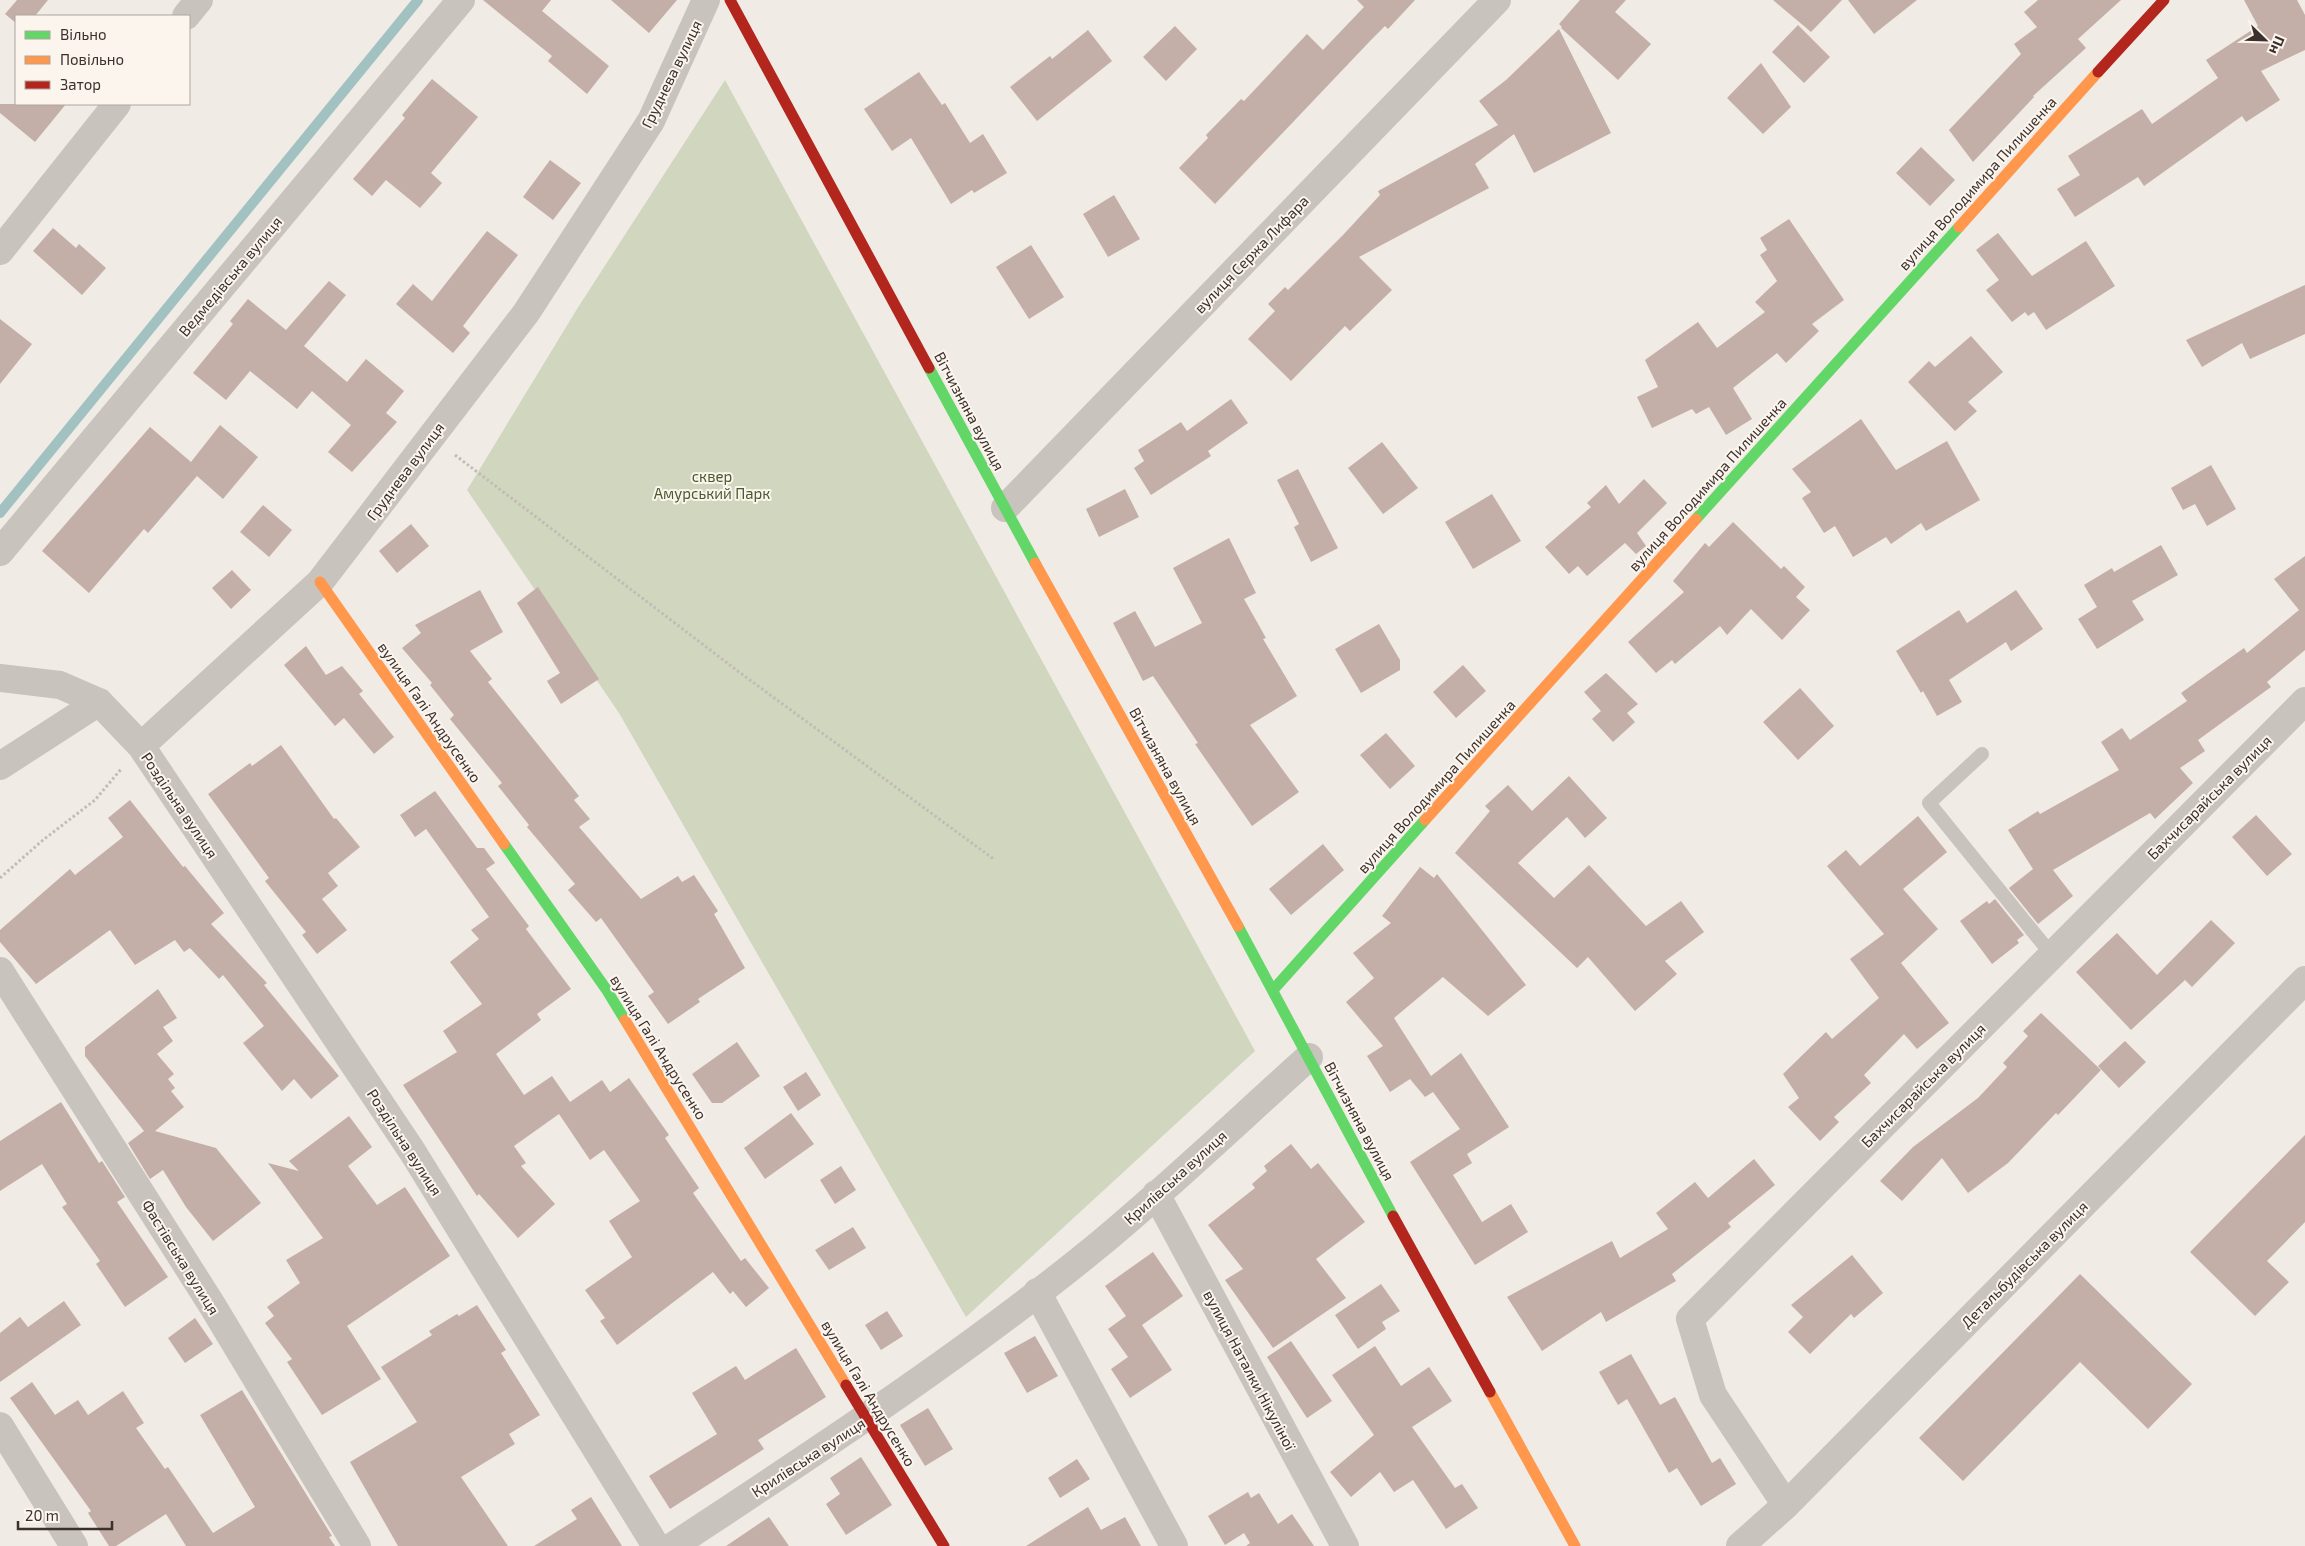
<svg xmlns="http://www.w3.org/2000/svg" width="2305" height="1546" viewBox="0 0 2305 1546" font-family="'Exo 2',sans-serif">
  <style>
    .green { fill: #d1d6bf }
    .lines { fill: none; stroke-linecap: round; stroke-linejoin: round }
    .stream { stroke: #a1c2c1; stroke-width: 10 }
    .building { fill: #c3afa7 }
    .path { stroke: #c2bbb6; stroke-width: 3; stroke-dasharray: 2.5 2.5; stroke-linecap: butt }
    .lane { stroke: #c9c3be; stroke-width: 14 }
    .street { stroke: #c9c3be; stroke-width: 28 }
    .fast { stroke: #63d668; stroke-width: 11 }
    .slow { stroke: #ff974d; stroke-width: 11 }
    .jam { stroke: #b3261e; stroke-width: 11 }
    .labels { text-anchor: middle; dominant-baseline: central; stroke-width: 4; stroke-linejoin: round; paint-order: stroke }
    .street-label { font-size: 15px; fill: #3b302b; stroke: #fbf5ee }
    .park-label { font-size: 15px; fill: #4a5a2e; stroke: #fbf5ee }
  </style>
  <rect width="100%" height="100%" fill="#f0ebe5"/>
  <!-- green -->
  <path class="green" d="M 725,80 L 1255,1051 L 966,1317 L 619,713 L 467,490 L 577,309 Z"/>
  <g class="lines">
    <!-- stream -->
    <path class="stream" d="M 0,513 L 418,0"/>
  </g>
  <!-- building -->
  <path class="building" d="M 17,0 L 48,0 L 35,16 L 16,16 L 16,23 L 5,14 Z
    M 483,0 L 551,0 L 542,11 L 609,66 L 587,94 L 548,61 L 552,56 Z
    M 611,0 L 677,0 L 649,33 Z
    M 1357,0 L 1415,0 L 1388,29 L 1385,26 L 1371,40 L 1215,204 L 1179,168 L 1208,138 L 1206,135 L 1241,99 L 1244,101 L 1307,34 L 1323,50 L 1364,7 Z
    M 1580,0 L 1626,0 L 1615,12 L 1651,44 L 1618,80 L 1561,28 L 1562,27 L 1559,24 Z
    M 1773,0 L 1842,0 L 1811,32 Z
    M 1848,0 L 1917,0 L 1874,34 Z
    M 2038,0 L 2121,0 L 2078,39 L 2086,48 L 2033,96 L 2034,97 L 1973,162 L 1949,130 L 2021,54 L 2014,44 L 2037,27 L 2024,12 Z
    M 2244,0 L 2297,0 L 2305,15 L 2305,50 L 2261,71 L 2280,100 L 2246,122 L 2242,116 L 2144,186 L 2138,177 L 2075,217 L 2057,189 L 2080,175 L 2068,156 L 2142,109 L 2152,124 L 2218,78 L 2206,60 L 2258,26 Z
    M 1798,25 L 1830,57 L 1804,83 L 1772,52 Z
    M 1175,26 L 1197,49 L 1166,81 L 1143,57 Z
    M 1559,29 L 1611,133 L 1534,173 L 1514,134 L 1475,164 L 1489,188 L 1359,257 L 1392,290 L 1350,331 L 1345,326 L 1291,381 L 1248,339 L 1275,311 L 1268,304 L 1285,287 L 1288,290 L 1343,235 L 1380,195 L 1378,191 L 1498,125 L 1479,101 L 1506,80 Z
    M 1088,30 L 1112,61 L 1037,121 L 1010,87 L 1050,56 L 1052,59 Z
    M 1761,63 L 1791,107 L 1763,134 L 1727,98 Z
    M 919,72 L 942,105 L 945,103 L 970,143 L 983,134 L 1007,173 L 974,193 L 972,190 L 951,204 L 911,138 L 892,151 L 864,109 Z
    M 432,79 L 478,117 L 431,173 L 442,183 L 420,208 L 386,180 L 372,196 L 353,179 L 405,118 L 402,115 Z
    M 0,104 L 66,104 L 35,142 L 0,113 Z
    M 1921,147 L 1955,180 L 1930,206 L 1896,173 Z
    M 550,160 L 581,183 L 553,220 L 523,197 Z
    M 1114,195 L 1140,239 L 1108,257 L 1083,214 Z
    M 1789,219 L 1844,300 L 1812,324 L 1819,331 L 1786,363 L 1777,353 L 1733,388 L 1752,419 L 1726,435 L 1709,407 L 1696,414 L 1692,409 L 1652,428 L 1637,397 L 1658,387 L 1645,360 L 1698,322 L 1717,348 L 1765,312 L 1755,302 L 1777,281 L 1760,255 L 1767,250 L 1760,238 Z
    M 53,228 L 76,248 L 79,244 L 106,268 L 82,295 L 33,251 Z
    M 487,231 L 518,255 L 463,326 L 470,333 L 453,353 L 396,304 L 413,284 L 432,301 Z
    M 1998,233 L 2032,276 L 2086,241 L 2115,286 L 2046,330 L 2034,312 L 2028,316 L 2025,312 L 2012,322 L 1986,290 L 1999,280 L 1976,250 Z
    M 1031,245 L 1064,297 L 1029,319 L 996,267 Z
    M 329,281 L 346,295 L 304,346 L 347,382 L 366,359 L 404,391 L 386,413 L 397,422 L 352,472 L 328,452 L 351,425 L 312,391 L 297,409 L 250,371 L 226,400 L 193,373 L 233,324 L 230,321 L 248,299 L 286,330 Z
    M 2305,285 L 2305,334 L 2250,359 L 2242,343 L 2202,367 L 2186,340 Z
    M 0,319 L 32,344 L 0,384 Z
    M 1971,336 L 2003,372 L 1968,402 L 1977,411 L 1955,431 L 1908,382 L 1929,361 L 1935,367 Z
    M 1231,399 L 1248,423 L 1208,451 L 1211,456 L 1151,495 L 1134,468 L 1144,461 L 1138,450 L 1181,422 L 1187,431 Z
    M 1861,419 L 1896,470 L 1947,441 L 1980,500 L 1926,531 L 1921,523 L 1891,544 L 1886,537 L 1853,557 L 1835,526 L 1824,533 L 1802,498 L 1811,492 L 1792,469 Z
    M 220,425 L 258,457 L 223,499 L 197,476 L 148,533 L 144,529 L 89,593 L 42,551 L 150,427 L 191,462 Z
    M 1382,442 L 1418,488 L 1383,514 L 1348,468 Z
    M 2211,465 L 2236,509 L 2207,526 L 2195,504 L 2183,510 L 2171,488 Z
    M 1298,469 L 1338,548 L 1311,562 L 1294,527 L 1299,524 L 1277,480 Z
    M 1644,479 L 1667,503 L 1637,533 L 1646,546 L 1636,554 L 1625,543 L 1587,576 L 1578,566 L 1569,574 L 1545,547 L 1591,507 L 1587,503 L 1606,485 L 1619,504 Z
    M 1125,489 L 1139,517 L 1099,537 L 1086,509 Z
    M 1492,494 L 1521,541 L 1473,569 L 1445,522 Z
    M 263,505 L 292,530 L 269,557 L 240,532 Z
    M 1733,522 L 1781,569 L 1784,566 L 1805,587 L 1796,597 L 1810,610 L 1782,640 L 1751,609 L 1727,635 L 1720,626 L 1675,664 L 1672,660 L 1656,673 L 1628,642 L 1684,592 L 1673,581 L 1705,543 L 1709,547 Z
    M 411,524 L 429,546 L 397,573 L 379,551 Z
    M 1229,538 L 1256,593 L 1244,599 L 1266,638 L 1263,639 L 1297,696 L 1250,725 L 1299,792 L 1252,826 L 1195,744 L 1198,743 L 1153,676 L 1143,681 L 1113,623 L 1135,611 L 1155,647 L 1202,623 L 1173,568 Z
    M 2161,545 L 2178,575 L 2132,601 L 2144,620 L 2097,649 L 2078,619 L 2097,607 L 2084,585 L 2112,568 L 2114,572 Z
    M 2305,556 L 2305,650 L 2267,682 L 2271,687 L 2198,740 L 2205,751 L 2180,768 L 2193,783 L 2155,819 L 2150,813 L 2053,870 L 2073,896 L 2038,924 L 2009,888 L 2033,869 L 2008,830 L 2038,811 L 2040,814 L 2119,770 L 2101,742 L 2122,728 L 2130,740 L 2187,701 L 2181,693 L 2244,648 L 2247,653 L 2299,610 L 2274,579 Z
    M 232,570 L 251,590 L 231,609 L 212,588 Z
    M 538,587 L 599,679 L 561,704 L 547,681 L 560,673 L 517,603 Z
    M 480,590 L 503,632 L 470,651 L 492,679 L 488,682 L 579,796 L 574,800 L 590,819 L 579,827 L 641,899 L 678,876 L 682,882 L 694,875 L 718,911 L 714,914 L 745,968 L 698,999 L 700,1002 L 668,1024 L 648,996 L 654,992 L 601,918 L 596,922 L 568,890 L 575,884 L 527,827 L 529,825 L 498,786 L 502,783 L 450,719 L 454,715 L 430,685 L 432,683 L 402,648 L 421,633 L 415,625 Z
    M 2016,590 L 2043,629 L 2011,651 L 2006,642 L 1949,680 L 1962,702 L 1937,716 L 1923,691 L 1921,693 L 1896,651 L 1959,610 L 1967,623 Z
    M 1379,624 L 1400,660 L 1400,670 L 1361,693 L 1335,649 Z
    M 306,646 L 326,675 L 342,666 L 363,691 L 359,694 L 394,737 L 374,754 L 344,718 L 335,726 L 284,665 Z
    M 1463,665 L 1486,691 L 1456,718 L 1433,692 Z
    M 1606,673 L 1638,704 L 1627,713 L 1635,722 L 1613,742 L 1592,719 L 1601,711 L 1584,692 Z
    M 1800,688 L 1834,726 L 1798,760 L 1763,722 Z
    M 1386,733 L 1415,766 L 1390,789 L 1360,755 Z
    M 281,745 L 334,819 L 336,818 L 360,847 L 328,873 L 338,886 L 322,899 L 347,930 L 317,954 L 302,935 L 306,932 L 265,881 L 269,878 L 208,794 L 250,763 L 252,766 Z
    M 1569,776 L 1607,818 L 1585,838 L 1567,817 L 1518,863 L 1554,898 L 1589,865 L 1646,926 L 1681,901 L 1704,932 L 1665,961 L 1677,974 L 1635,1011 L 1588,957 L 1577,968 L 1455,853 L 1490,811 L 1485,806 L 1508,785 L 1532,811 Z
    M 435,791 L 477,848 L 484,848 L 495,863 L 486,869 L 529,926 L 526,929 L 571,989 L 537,1014 L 541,1020 L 496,1054 L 524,1095 L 552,1076 L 570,1102 L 602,1080 L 610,1092 L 629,1078 L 669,1135 L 665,1138 L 699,1188 L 693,1193 L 741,1261 L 745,1258 L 769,1288 L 746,1307 L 733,1291 L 730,1294 L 713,1272 L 617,1345 L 600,1321 L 605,1318 L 585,1290 L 632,1257 L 609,1221 L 640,1201 L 604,1150 L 590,1160 L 559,1114 L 514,1146 L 526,1163 L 521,1166 L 555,1204 L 518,1238 L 479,1194 L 477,1196 L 403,1085 L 457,1052 L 443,1031 L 482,1004 L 450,962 L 479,939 L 471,930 L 489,917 L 426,829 L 415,837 L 400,815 Z
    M 130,800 L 183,867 L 185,866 L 224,913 L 211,924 L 267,983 L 264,985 L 339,1076 L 311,1099 L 294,1079 L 282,1091 L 243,1043 L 264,1026 L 223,975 L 219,979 L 190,948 L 184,952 L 175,940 L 135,965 L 110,930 L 36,984 L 0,942 L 0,930 L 70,869 L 75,875 L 123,837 L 108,818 Z
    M 2256,815 L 2292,854 L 2267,876 L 2232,837 Z
    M 1918,816 L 1947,852 L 1903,889 L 1938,929 L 1901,963 L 1949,1023 L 1917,1049 L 1904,1034 L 1864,1075 L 1871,1083 L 1834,1117 L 1839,1122 L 1820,1141 L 1788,1107 L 1799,1098 L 1783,1074 L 1826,1032 L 1832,1039 L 1879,998 L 1850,959 L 1884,934 L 1827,866 L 1846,850 L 1860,866 Z
    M 1323,844 L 1344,870 L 1291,915 L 1269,889 Z
    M 1420,867 L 1434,878 L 1437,874 L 1526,985 L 1488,1016 L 1443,977 L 1394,1018 L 1431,1076 L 1461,1053 L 1509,1127 L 1467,1154 L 1472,1163 L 1453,1175 L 1482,1222 L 1511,1204 L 1528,1232 L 1475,1265 L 1410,1162 L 1460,1129 L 1433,1092 L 1425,1097 L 1410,1079 L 1390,1092 L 1367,1056 L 1383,1046 L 1346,1002 L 1374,978 L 1353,953 L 1391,923 L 1382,916 Z
    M 1995,899 L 2024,935 L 2017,940 L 2019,943 L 1992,964 L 1960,921 L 1987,901 L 1989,904 Z
    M 2211,920 L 2235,943 L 2192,987 L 2185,980 L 2131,1030 L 2076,972 L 2117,933 L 2157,975 Z
    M 158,989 L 177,1018 L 163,1027 L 173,1041 L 157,1054 L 174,1074 L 168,1079 L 175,1088 L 171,1091 L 184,1107 L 155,1131 L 216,1148 L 261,1203 L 213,1241 L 186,1207 L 163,1170 L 150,1179 L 128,1143 L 144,1131 L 85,1056 L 85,1047 Z
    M 2041,1013 L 2101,1070 L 2058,1115 L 2056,1113 L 2008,1163 L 1968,1193 L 1942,1158 L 1902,1201 L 1880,1181 L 1913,1147 L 1978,1098 L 2007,1067 L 2003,1063 L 2028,1036 L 2023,1031 Z
    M 2125,1041 L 2146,1062 L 2119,1088 L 2098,1066 Z
    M 737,1042 L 760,1076 L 722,1103 L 712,1103 L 692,1074 Z
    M 806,1072 L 821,1095 L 798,1111 L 783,1087 Z
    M 61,1102 L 99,1163 L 102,1161 L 125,1197 L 117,1202 L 168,1277 L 125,1307 L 96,1264 L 100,1261 L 62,1207 L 67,1204 L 42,1164 L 0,1191 L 0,1141 Z
    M 791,1113 L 814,1144 L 765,1179 L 744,1148 Z
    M 349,1116 L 372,1147 L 348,1166 L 377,1205 L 405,1187 L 450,1256 L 347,1326 L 381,1379 L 322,1415 L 287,1362 L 292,1359 L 265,1323 L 274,1316 L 267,1307 L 300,1283 L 286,1260 L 323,1238 L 268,1163 L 299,1171 L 289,1161 Z
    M 2305,1135 L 2305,1222 L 2267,1261 L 2289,1282 L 2255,1316 L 2190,1252 Z
    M 1291,1144 L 1311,1169 L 1318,1163 L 1365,1222 L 1316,1259 L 1346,1298 L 1273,1348 L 1225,1280 L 1243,1269 L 1208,1225 L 1255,1188 L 1252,1184 L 1267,1171 L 1264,1166 Z
    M 1754,1159 L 1775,1185 L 1728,1223 L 1731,1227 L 1672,1274 L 1676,1281 L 1606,1322 L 1601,1312 L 1542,1351 L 1507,1297 L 1612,1241 L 1620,1258 L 1668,1229 L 1656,1213 L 1695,1182 L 1708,1198 Z
    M 841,1166 L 856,1190 L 835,1204 L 820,1180 Z
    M 853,1227 L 866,1248 L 829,1270 L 815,1250 Z
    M 1153,1252 L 1183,1296 L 1142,1325 L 1172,1370 L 1130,1398 L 1111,1369 L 1128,1357 L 1108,1329 L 1126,1316 L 1105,1286 Z
    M 1852,1255 L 1883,1293 L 1854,1318 L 1851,1314 L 1810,1354 L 1788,1332 L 1803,1317 L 1791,1305 Z
    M 2080,1274 L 2192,1384 L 2148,1429 L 2080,1362 L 1963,1481 L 1919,1438 Z
    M 1381,1284 L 1400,1311 L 1382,1322 L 1386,1329 L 1358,1349 L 1335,1315 Z
    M 64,1301 L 81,1325 L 0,1382 L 0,1333 L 20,1317 L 28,1327 Z
    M 477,1305 L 506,1350 L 501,1353 L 540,1415 L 509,1434 L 515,1444 L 461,1477 L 508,1546 L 398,1546 L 350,1462 L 417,1422 L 381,1367 L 432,1335 L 429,1331 L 457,1314 L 459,1316 Z
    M 887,1311 L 903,1336 L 881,1350 L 865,1325 Z
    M 195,1318 L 213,1344 L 185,1363 L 168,1338 Z
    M 1035,1336 L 1058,1376 L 1027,1393 L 1004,1353 Z
    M 1291,1341 L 1332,1401 L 1307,1418 L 1267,1357 Z
    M 1375,1346 L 1401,1386 L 1429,1367 L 1452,1401 L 1412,1427 L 1455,1488 L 1462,1484 L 1478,1508 L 1446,1529 L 1413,1480 L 1394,1492 L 1380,1472 L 1351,1497 L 1330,1472 L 1374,1435 L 1332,1375 Z
    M 796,1348 L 826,1397 L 758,1440 L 764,1449 L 670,1509 L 649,1476 L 717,1434 L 692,1393 L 736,1366 L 745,1380 Z
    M 1631,1354 L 1660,1405 L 1675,1397 L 1712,1463 L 1720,1458 L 1736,1484 L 1701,1506 L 1677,1468 L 1669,1473 L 1627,1399 L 1618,1405 L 1599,1372 Z
    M 32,1382 L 55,1415 L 78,1400 L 88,1415 L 123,1391 L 144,1423 L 136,1428 L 165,1469 L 168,1467 L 213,1533 L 255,1507 L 200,1415 L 242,1390 L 332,1536 L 329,1537 L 335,1546 L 186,1546 L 166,1514 L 116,1546 L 109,1546 L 88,1513 L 91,1511 L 10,1398 Z
    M 928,1408 L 953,1449 L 925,1466 L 900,1425 Z
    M 861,1457 L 892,1505 L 846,1535 L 826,1504 L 840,1494 L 830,1478 Z
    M 1077,1459 L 1090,1479 L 1060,1498 L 1048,1478 Z
    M 1248,1492 L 1251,1498 L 1259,1493 L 1278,1524 L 1292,1514 L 1314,1546 L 1246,1546 L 1250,1543 L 1244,1533 L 1225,1545 L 1208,1516 Z
    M 591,1497 L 622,1546 L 534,1546 L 577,1519 L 571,1510 Z
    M 1088,1507 L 1101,1530 L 1125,1517 L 1141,1546 L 1026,1546 Z
    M 769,1517 L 789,1546 L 726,1546 Z"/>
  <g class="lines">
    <!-- path -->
    <path class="path" d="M 455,455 L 739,672 L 995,860
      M 0,878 L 43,840 L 95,800 L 122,768"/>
    <!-- lane -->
    <path class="lane" d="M 1982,754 L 1929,803 L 2052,955"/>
    <!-- street -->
    <path class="street" d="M 186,16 L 199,0
      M 0,251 L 117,104
      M 1005,508 L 1497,0
      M 0,552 L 461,0
      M 0,678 L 60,685 L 99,702
      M 141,746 L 412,1151 L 656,1546
      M 0,766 L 99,702 L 141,746 L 320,582 L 526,313 L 651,121 L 706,0
      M 0,971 L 212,1305 L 357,1546
      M 1156,1194 L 1345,1546
      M 1037,1292 L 1174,1546
      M 0,1426 L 74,1546
      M 1786,1505 L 1713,1395 L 1690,1319 L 2305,701
      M 673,1546 C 818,1450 966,1354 1101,1243 C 1172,1184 1240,1119 1309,1057
      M 1740,1546 L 1786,1505 L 2305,980"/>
    <!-- fast -->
    <path class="fast" d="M 929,368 L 1035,563
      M 1696,519 L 1959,227
      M 504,844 L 606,989 L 625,1020
      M 1238,926 L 1393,1216
      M 1273,990 L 1425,820"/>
    <!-- slow -->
    <path class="slow" d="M 1959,227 L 2098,72
      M 1035,563 L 1238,926
      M 320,582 L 504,844
      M 1425,820 L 1696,519
      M 625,1020 L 846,1385
      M 1490,1392 L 1575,1546"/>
    <!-- jam -->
    <path class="jam" d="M 730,0 L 929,368
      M 2098,72 L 2164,0
      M 1393,1216 L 1490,1392
      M 846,1385 L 944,1546"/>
  </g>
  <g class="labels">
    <!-- street labels -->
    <g class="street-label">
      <text transform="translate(671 74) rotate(-64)">Груднева вулиця</text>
      <text transform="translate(1977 183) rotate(-48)">вулиця Володимира Пилишенка</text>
      <text transform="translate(1251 254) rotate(-46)">вулиця Сержа Лифара</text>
      <text transform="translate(230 276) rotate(-50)">Ведмедівська вулиця</text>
      <text transform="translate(970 411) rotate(62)">Вітчизняна вулиця</text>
      <text transform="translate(405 471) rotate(-53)">Груднева вулиця</text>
      <text transform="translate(1707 484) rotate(-48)">вулиця Володимира Пилишенка</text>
      <text transform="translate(430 712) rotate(55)">вулиця Галі Андрусенко</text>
      <text transform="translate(1166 766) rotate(61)">Вітчизняна вулиця</text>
      <text transform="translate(1436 786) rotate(-48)">вулиця Володимира Пилишенка</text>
      <text transform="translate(2209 797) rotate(-45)">Бахчисарайська вулиця</text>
      <text transform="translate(180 805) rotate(56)">Роздільна вулиця</text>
      <text transform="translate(659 1047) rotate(58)">вулиця Галі Андрусенко</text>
      <text transform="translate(1923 1085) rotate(-45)">Бахчисарайська вулиця</text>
      <text transform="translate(1360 1121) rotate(62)">Вітчизняна вулиця</text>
      <text transform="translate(405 1142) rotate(57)">Роздільна вулиця</text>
      <text transform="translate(1175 1177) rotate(-42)">Крилівська вулиця</text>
      <text transform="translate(181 1257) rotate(58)">Фастівська вулиця</text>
      <text transform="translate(2024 1264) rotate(-45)">Детальбудівська вулиця</text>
      <text transform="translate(1250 1370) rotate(62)">вулиця Наталки Нікуліної</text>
      <text transform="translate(869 1393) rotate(59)">вулиця Галі Андрусенко</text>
      <text transform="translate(808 1457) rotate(-33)">Крилівська вулиця</text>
    </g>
    <!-- park labels -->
    <g class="park-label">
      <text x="712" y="476">сквер<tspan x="712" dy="17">Амурський Парк</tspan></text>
    </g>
  </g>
  <!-- legend -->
  <rect x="15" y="15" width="175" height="90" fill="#fbf5ee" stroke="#aea6a0"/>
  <rect x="25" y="31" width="25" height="8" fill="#63d668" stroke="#aea6a0"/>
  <text x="60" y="40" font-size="15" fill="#3b302b">Вільно</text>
  <rect x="25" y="56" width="25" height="8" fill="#ff974d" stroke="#aea6a0"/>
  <text x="60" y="65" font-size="15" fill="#3b302b">Повільно</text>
  <rect x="25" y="81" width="25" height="8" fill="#b3261e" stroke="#aea6a0"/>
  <text x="60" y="90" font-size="15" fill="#3b302b">Затор</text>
  <!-- north arrow -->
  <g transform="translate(2265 40) rotate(113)" stroke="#fbf5ee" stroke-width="4" paint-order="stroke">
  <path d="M0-4L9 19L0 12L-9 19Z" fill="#3b302b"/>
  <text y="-8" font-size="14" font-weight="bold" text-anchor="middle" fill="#3b302b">Пн</text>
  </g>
  <!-- scale -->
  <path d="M18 1521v8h94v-8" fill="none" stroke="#3b302b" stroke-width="2.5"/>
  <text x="25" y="1521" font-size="15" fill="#3b302b" stroke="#fbf5ee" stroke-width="4" paint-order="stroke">20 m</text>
</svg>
